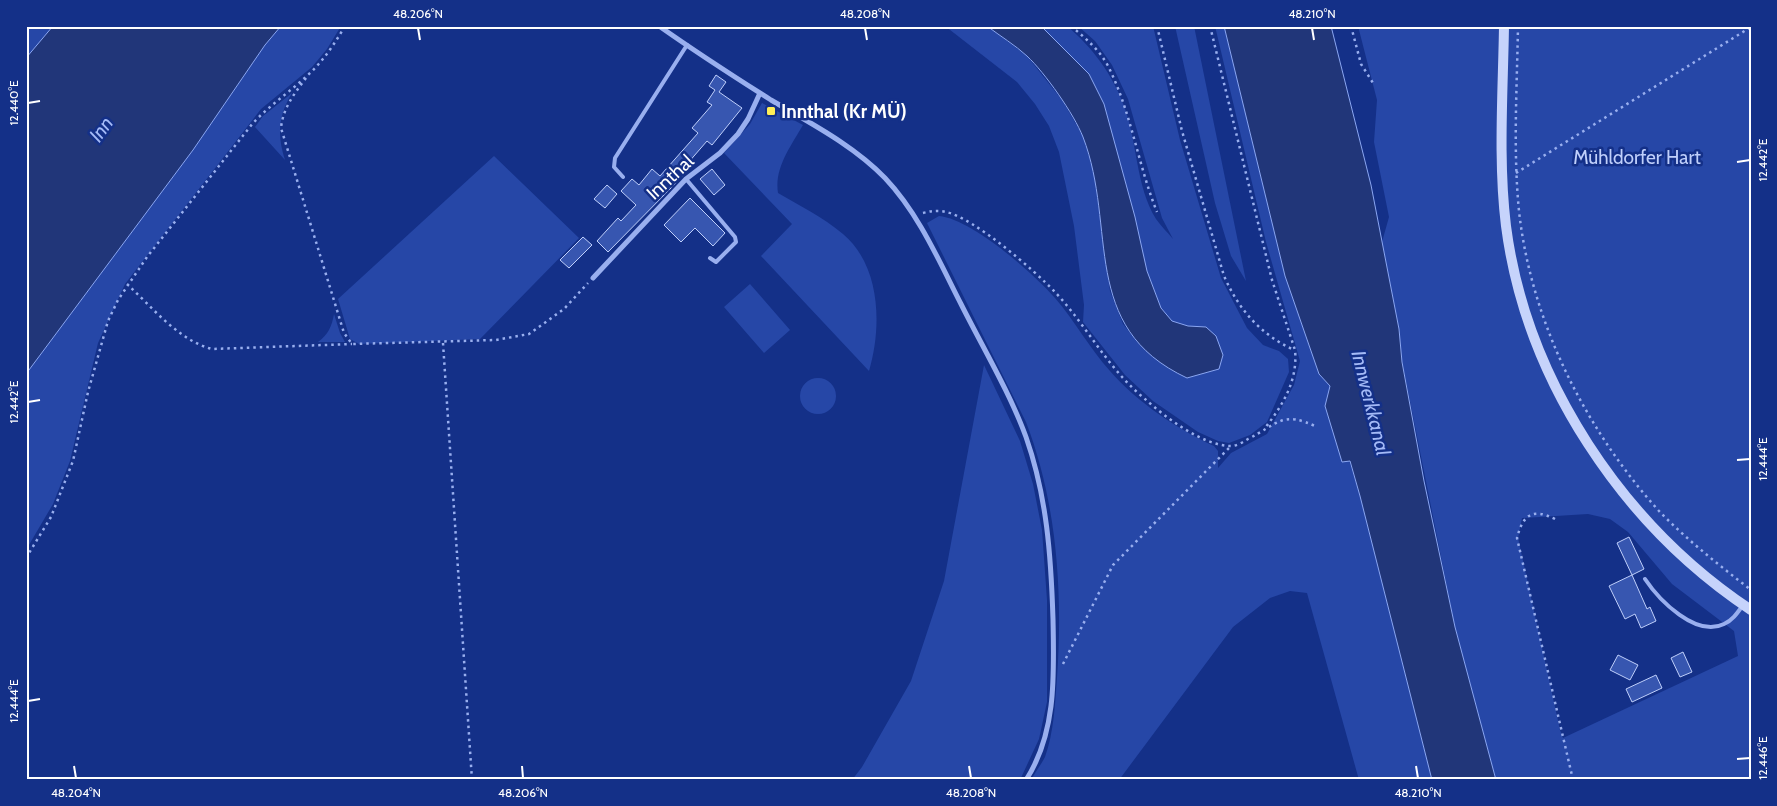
<svg xmlns="http://www.w3.org/2000/svg" width="1777" height="806" viewBox="0 0 1777 806" font-family="Cabin,sans-serif">
  <style>
    .green { fill: #2647a7; fill-rule: evenodd }
    .water { fill: #213679; stroke: #8ba7f3 }
    .building { fill: #3756b0; stroke: #bfcffb }
    .lines { fill: none; stroke-linecap: round; stroke-linejoin: round }
    .path { stroke: #99afef; stroke-width: 2.5; stroke-dasharray: 2.5 4; stroke-linecap: butt }
    .lane { stroke: #99afef; stroke-width: 4 }
    .street { stroke: #99afef; stroke-width: 5 }
    .secondary { stroke: #c6d3fb; stroke-width: 10 }
    .ticks { fill: none; stroke: #fff; stroke-width: 2 }
    .poi-dot { fill: #ffef57; stroke: #143088; stroke-width: 2 }
    .labels { text-anchor: middle; dominant-baseline: central; stroke-width: 5; stroke-linejoin: round; paint-order: stroke }
    .poi-label { font-size: 19px; font-weight: bold; fill: #fff; stroke: #143088; text-anchor: start }
    .park-label { font-size: 19px; fill: #bfcffb; stroke: #143088 }
    .street-label { font-size: 19px; fill: #fff; stroke: #143088 }
    .water-label { font-size: 20px; font-style: italic; fill: #a4baf7; stroke: #143088 }
    .neatline { fill: none; stroke: #fff; stroke-width: 2 }
    .ticks-label { font-size: 12px; text-anchor: middle; fill: #fff }
  </style>
  <rect width="100%" height="100%" fill="#143088"/>
  <!-- green -->
  <path class="green" d="M 26,26 L 53,26 L 26,58 Z
    M 281,26 L 341,26 L 327,49 L 312,67 L 261,109 L 125,284 L 98,343 L 70,461 L 53,504 L 26,550 L 27,373 L 193,150 L 265,45 Z
    M 945,26 L 987,26 L 1027,56 L 1062,100 L 1083,136 L 1094,174 L 1110,291 L 1123,324 L 1137,342 L 1187,378 L 1219,369 L 1206,327 L 1188,326 L 1172,321 L 1161,308 L 1147,271 L 1089,74 L 1041,26 L 1067,26 C 1092,47 1113,75 1124,106 C 1137,140 1136,187 1156,219 C 1161,226 1168,233 1173,239 L 1162,218 L 1128,99 L 1112,65 L 1095,41 L 1078,26 L 1153,26 L 1180,140 L 1221,278 L 1247,328 L 1263,345 L 1279,351 L 1288,359 L 1289,372 L 1267,422 L 1250,435 L 1229,443 L 1218,441 L 1198,432 L 1153,401 L 1125,375 L 1083,322 L 1084,305 L 1074,226 L 1059,152 L 1049,126 L 1035,104 L 1017,82 Z
    M 1175,26 L 1194,26 L 1246,281 L 1231,256 L 1215,203 Z
    M 1215,26 L 1224,26 L 1285,276 L 1319,374 L 1330,386 L 1342,462 L 1349,460 L 1360,496 L 1432,780 L 1359,780 L 1307,593 L 1290,591 L 1270,598 L 1233,627 L 1119,780 L 1031,780 C 1035,772 1041,765 1045,757 C 1054,732 1055,704 1057,678 C 1063,592 1057,503 1026,422 L 927,223 L 939,216 C 972,219 1033,273 1055,298 C 1075,321 1090,349 1110,371 C 1137,402 1177,429 1214,446 L 1218,451 L 1218,468 L 1231,453 L 1267,434 L 1294,385 L 1300,361 L 1266,242 Z
    M 1358,26 L 1751,26 L 1751,780 L 1496,780 L 1455,627 L 1402,361 L 1399,329 L 1382,242 L 1389,217 L 1374,142 L 1377,100 ZM 1588,514 L 1610,519 L 1628,532 L 1672,584 L 1734,631 L 1738,656 L 1563,738 L 1560,730 L 1518,538 L 1522,518 Z
    M 292,93 C 278,116 277,135 285,160 L 255,127 L 263,116 Z
    M 762,103 L 803,125 C 791,146 774,168 778,193 C 800,206 823,217 843,234 C 881,266 882,327 869,371 L 761,256 L 792,224 L 724,153 L 750,124 Z
    M 494,156 L 579,238 L 480,339 L 359,344 L 350,339 L 338,299 Z
    M 750,284 L 790,330 L 764,353 L 724,307 Z
    M 334,314 L 340,333 L 345,342 L 318,342 C 328,335 332,326 334,314 Z
    M 984,365 L 1020,441 L 1033,484 L 1042,530 L 1047,600 L 1047,702 L 1039,739 L 1020,780 L 852,780 L 862,767 L 911,681 L 944,581 Z
    M800 396a18 18 0 1 1 36 0a18 18 0 1 1-36 0Z"/>
  <!-- water -->
  <path class="water" d="M 53,26 L 281,26 L 265,45 L 193,150 L 26,374 L 26,58 Z
    M 987,26 L 1041,26 L 1089,74 L 1104,104 L 1135,217 L 1147,271 L 1161,308 L 1172,321 L 1188,326 L 1206,327 L 1216,336 L 1223,355 L 1219,369 L 1187,378 C 1078,327 1118,228 1083,137 C 1074,114 1045,73 1027,56 C 1015,45 1000,36 987,26 Z
    M 1224,26 L 1331,26 L 1371,185 L 1399,329 L 1402,362 L 1424,481 L 1455,627 L 1496,780 L 1432,780 L 1360,496 L 1350,461 L 1342,462 L 1325,406 L 1330,386 L 1319,374 L 1285,276 Z"/>
  <!-- building -->
  <path class="building" d="M 716,75 L 726,82 L 719,92 L 742,108 L 712,145 L 707,141 L 681,171 L 684,174 L 670,189 L 608,252 L 597,241 L 618,218 L 621,221 L 636,205 L 621,191 L 632,179 L 639,185 L 652,169 L 660,176 L 698,133 L 692,128 L 712,105 L 707,102 L 715,90 L 709,86 Z
    M 712,169 L 725,185 L 714,195 L 700,179 Z
    M 607,185 L 617,194 L 605,208 L 594,199 Z
    M 690,198 L 725,233 L 713,246 L 695,228 L 681,242 L 664,225 Z
    M 583,237 L 592,245 L 569,268 L 560,260 Z
    M 1629,537 L 1644,569 L 1632,575 L 1617,543 Z
    M 1632,575 L 1647,609 L 1650,607 L 1656,621 L 1641,628 L 1635,614 L 1625,619 L 1609,586 Z
    M 1683,652 L 1692,672 L 1680,677 L 1671,658 Z
    M 1618,655 L 1638,665 L 1630,680 L 1610,670 Z
    M 1656,675 L 1662,688 L 1632,702 L 1626,689 Z"/>
  <g class="lines">
    <!-- path -->
    <path class="path" d="M 1071,26 C 1085,38 1099,49 1108,66 C 1131,111 1138,165 1157,212
      M 1157,26 L 1182,131 L 1224,276 C 1239,310 1260,334 1294,350
      M 1210,26 L 1272,280 L 1295,350 C 1298,380 1283,405 1265,428
      M 1351,26 L 1361,64 L 1373,83
      M 1518,26 C 1517,87 1513,150 1519,211 C 1531,321 1585,429 1659,511 C 1687,540 1719,565 1751,590
      M 306,78 C 294,94 283,108 281,128 L 344,333 L 352,344 L 496,340 L 529,334 L 564,309 L 588,283
      M 1516,173 L 1751,27
      M 923,213 C 931,211 938,210 946,212 C 974,218 1034,270 1055,292 C 1087,326 1108,369 1145,399 C 1165,417 1203,446 1231,446 C 1237,446 1243,442 1248,439 C 1278,424 1282,410 1317,427
      M 127,284 C 152,307 178,340 212,349 L 352,344
      M 443,343 L 472,780
      M 1555,519 C 1533,508 1523,514 1517,538 L 1573,780
      M 26,558 L 51,517 L 73,461 L 88,392 L 108,321 L 118,300 L 147,257 L 253,123 C 270,105 291,91 309,74 C 324,60 335,43 345,26
      M 1063,664 L 1113,565 L 1231,446"/>
    <!-- lane -->
    <path class="lane" d="M 623,177 L 614,167 L 615,158 L 687,45
      M 686,179 L 735,237 L 736,242 L 716,262 L 710,258
      M 1645,579 C 1659,600 1696,638 1724,624 C 1733,620 1738,612 1743,605"/>
    <!-- street -->
    <path class="street" d="M 659,26 C 696,52 733,76 771,100 C 810,123 853,145 885,178 C 919,214 939,261 961,304 C 982,346 1010,393 1026,437 C 1047,497 1051,556 1053,619 C 1054,673 1057,732 1026,780
      M 593,278 L 686,179 L 720,153 L 738,134 L 748,119 L 760,93"/>
    <!-- secondary -->
    <path class="secondary" d="M 1504,26 C 1503,92 1498,161 1506,226 C 1526,380 1623,525 1751,610"/>
  </g>
  <!-- ticks -->
  <path class="ticks" d="M 418,28 L 420,40M 865,28 L 867,40M 1312,28 L 1314,40M 28,103 L 40,101M 1737,162 L 1750,160M 28,402 L 40,400M 1737,460 L 1750,459M 28,701 L 40,699M 1737,759 L 1750,758M 74,766 L 76,778M 522,766 L 523,778M 969,766 L 971,778M 1416,766 L 1418,778"/>
  <!-- markers -->
  <rect class="poi-dot" x="766" y="106" width="10" height="10" rx="2.5"/>
  <g class="labels">
    <!-- poi labels -->
    <g class="poi-label">
      <text x="781" y="111">Innthal (Kr MÜ)</text>
    </g>
    <!-- park labels -->
    <g class="park-label">
      <text x="1637" y="157">Mühldorfer Hart</text>
    </g>
    <!-- street labels -->
    <g class="street-label">
      <text transform="translate(670 177) rotate(-43)">Innthal</text>
    </g>
    <!-- water labels -->
    <g class="water-label">
      <text transform="translate(101 129) rotate(-54)">Inn</text>
      <text transform="translate(1371 403) rotate(76)">Innwerkkanal</text>
    </g>
  </g>
  <!-- border -->
  <rect width="1777" height="806" fill="none" stroke="#143088" stroke-width="55"/>
  <rect x="28" y="28" width="1722" height="750" class="neatline"/>
  <g class="ticks-label">
    <text x="418" y="18">48.206°N</text>
    <text x="865" y="18">48.208°N</text>
    <text x="1312" y="18">48.210°N</text>
    <text transform="translate(14 103) rotate(-90)" y="4">12.440°E</text>
    <text transform="translate(1763 160) rotate(-90)" y="4">12.442°E</text>
    <text transform="translate(14 402) rotate(-90)" y="4">12.442°E</text>
    <text transform="translate(1763 459) rotate(-90)" y="4">12.444°E</text>
    <text transform="translate(14 701) rotate(-90)" y="4">12.444°E</text>
    <text transform="translate(1763 758) rotate(-90)" y="4">12.446°E</text>
    <text x="76" y="797">48.204°N</text>
    <text x="523" y="797">48.206°N</text>
    <text x="971" y="797">48.208°N</text>
    <text x="1418" y="797">48.210°N</text>
  </g>
</svg>
